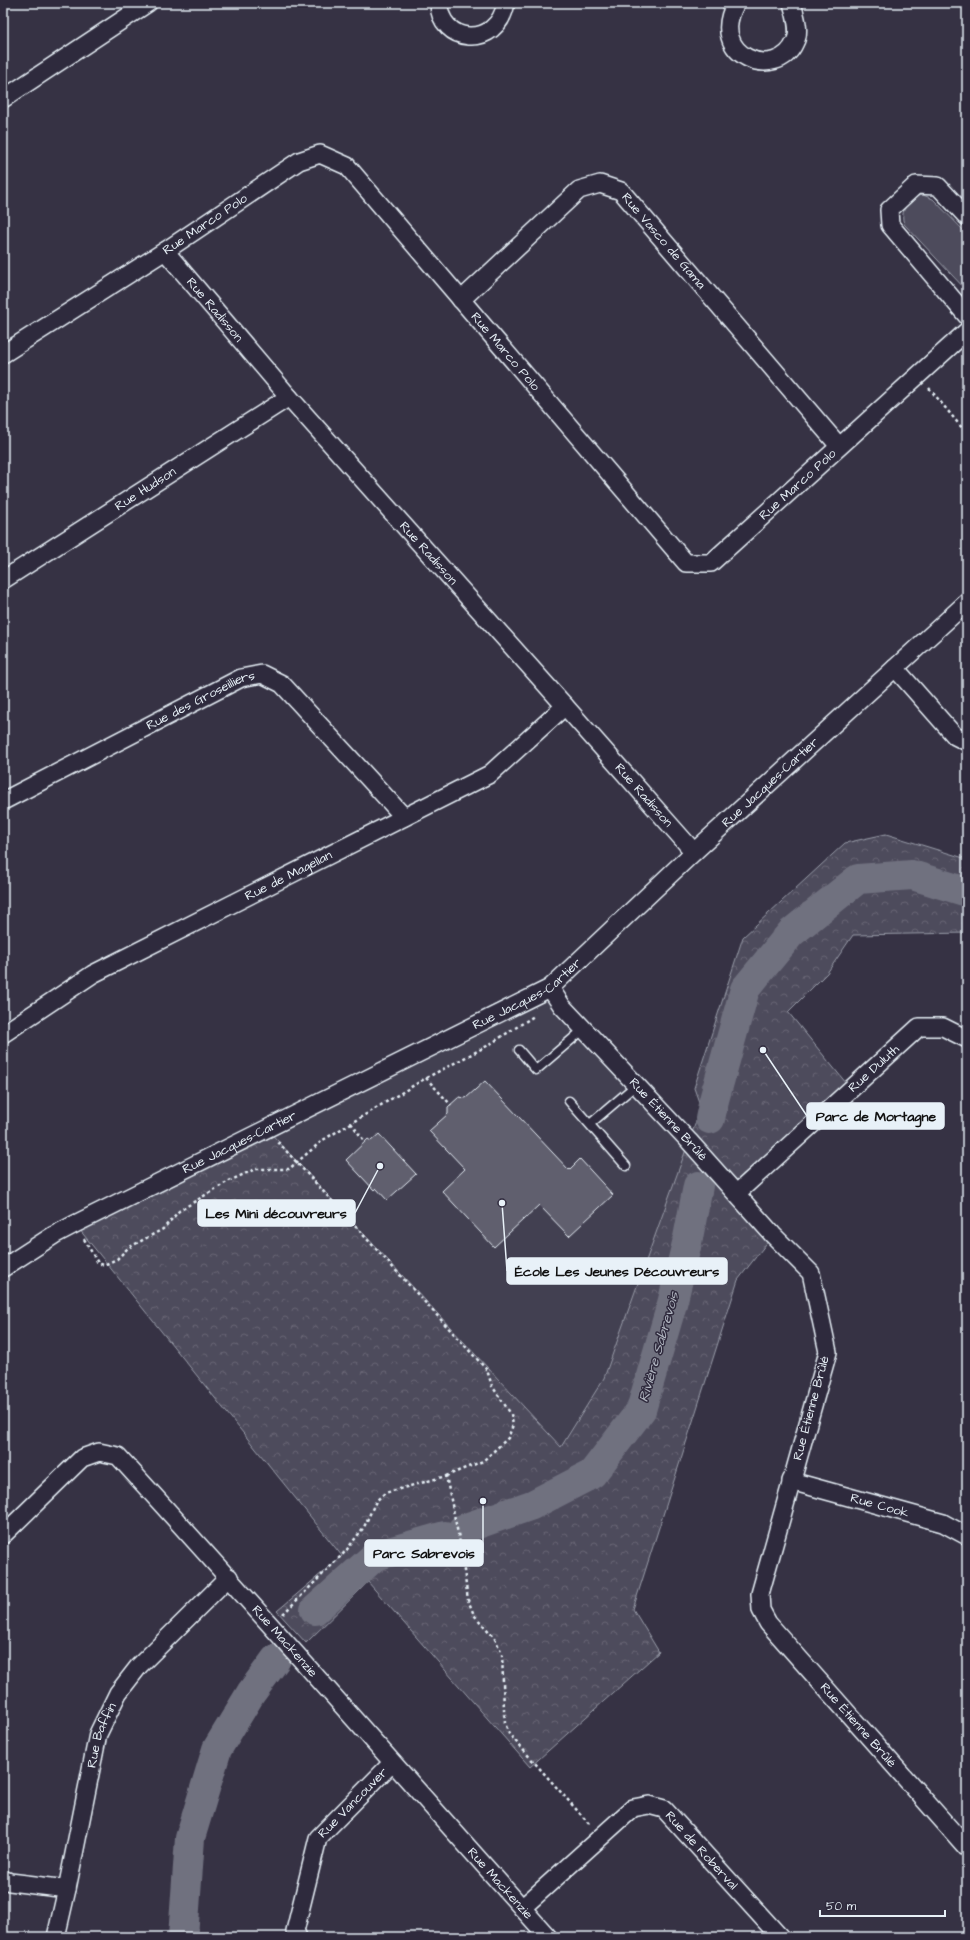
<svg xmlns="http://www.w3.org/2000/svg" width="970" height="1940" viewBox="0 0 970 1940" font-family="'Architects Daughter',sans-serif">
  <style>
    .built { fill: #433f51 }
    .grass { fill: #4d4b5c; stroke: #9a9eaa }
    .forest { fill: url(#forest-crowns); stroke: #9a9eaa }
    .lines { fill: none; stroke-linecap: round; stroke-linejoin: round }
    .river { stroke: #70717f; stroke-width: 30 }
    .building { fill: #605e6e; stroke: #e8f1f8 }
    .lane-casing { stroke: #e8f1f8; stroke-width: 11 }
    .street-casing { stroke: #e8f1f8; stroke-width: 20 }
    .path { stroke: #e8f1f8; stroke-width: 2.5; stroke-dasharray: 3 3; stroke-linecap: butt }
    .lane { stroke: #2f2a3d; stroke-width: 8 }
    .street { stroke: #2f2a3d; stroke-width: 17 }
    .labels { text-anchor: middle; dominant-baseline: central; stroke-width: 3; stroke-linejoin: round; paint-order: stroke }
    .street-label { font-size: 13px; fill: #e8f1f8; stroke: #2f2a3d }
    .water-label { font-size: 14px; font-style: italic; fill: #b2b7c2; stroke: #2f2a3d }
    .leader { fill: none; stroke: #e8f1f8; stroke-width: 1.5 }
    .callout-dot { fill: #e8f1f8; stroke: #2f2a3d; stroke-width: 1.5 }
    .callout { fill: #e8f1f8; stroke: #e8f1f8; stroke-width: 1.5 }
    .callout-label { font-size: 14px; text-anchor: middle; font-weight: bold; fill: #111 }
  </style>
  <defs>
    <pattern id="forest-crowns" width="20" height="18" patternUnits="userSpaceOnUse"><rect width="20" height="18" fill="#4d4b5c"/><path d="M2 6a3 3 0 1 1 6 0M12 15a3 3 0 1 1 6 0" fill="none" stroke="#676574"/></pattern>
  </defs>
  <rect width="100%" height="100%" fill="#363244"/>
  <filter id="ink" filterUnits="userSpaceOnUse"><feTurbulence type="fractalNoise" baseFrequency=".025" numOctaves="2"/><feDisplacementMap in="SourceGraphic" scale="8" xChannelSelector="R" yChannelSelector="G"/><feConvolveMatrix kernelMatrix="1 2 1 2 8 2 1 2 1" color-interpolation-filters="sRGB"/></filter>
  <g filter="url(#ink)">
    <!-- built -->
    <path class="built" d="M 550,988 L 689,1141 L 604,1378 L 561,1447 L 302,1165 L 266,1128 Z"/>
    <!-- grass -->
    <path class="grass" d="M 923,195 L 933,199 L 967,234 L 967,291 L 904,224 C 900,212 906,206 913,197 Z"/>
    <!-- forest -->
    <path class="forest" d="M 886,834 L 967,859 L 967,933 L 853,935 L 827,973 L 788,1012 L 851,1089 L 737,1193 L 773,1235 L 738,1280 L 633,1609 L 659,1652 L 530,1767 L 368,1582 L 306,1643 L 277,1611 L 342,1556 L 75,1224 L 266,1128 L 561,1447 L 604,1378 L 689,1141 L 701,1108 L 694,1088 L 743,937 L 845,843 Z"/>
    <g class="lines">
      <!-- river -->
      <path class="river" d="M 710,1119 L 714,1100 L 745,989 L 791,933 L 858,879 L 912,875 L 967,892
        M 463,1529 L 532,1505 L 592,1474 L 641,1410 L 672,1304 L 687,1243 L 698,1186
        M 315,1610 L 375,1556 L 445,1536
        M 183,1937 L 190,1838 L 217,1749 L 251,1693 L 276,1659"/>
    </g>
    <!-- building -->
    <path class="building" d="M 485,1081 L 569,1170 L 580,1159 L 613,1195 L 569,1236 L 539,1205 L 494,1247 L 442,1191 L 465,1169 L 429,1131 L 448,1114 L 448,1107 L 459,1097 L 466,1098 Z
      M 379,1134 L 416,1174 L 387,1200 L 376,1188 L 374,1190 L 346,1160 L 368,1139 L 371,1141 Z"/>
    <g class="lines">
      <!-- lane casing -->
      <g class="lane-casing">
        <path id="lane" d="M 519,1050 L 536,1070 L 584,1029
          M 569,1101 L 626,1166
          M 590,1124 L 636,1085"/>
      </g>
      <!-- street casing -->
      <g class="street-casing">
        <g id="street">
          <path d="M 439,3 C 439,43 497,51 506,3"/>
          <path d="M 736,3 C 706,56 777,83 795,42 C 801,31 795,15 792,3"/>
          <path d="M 3,99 L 148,3"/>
          <path d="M 967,217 L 938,186 L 916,185 L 889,210 L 890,225 L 967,316"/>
          <path id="s1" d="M 165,251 L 289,397 L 565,706 L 694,852"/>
          <path id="s2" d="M 461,300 L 579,190 L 600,184 L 621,191 L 839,446"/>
          <path id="s3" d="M 3,354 L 165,251 L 299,161 L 320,154 L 347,166 L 686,563 L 711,563 L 967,331"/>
          <path id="s4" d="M 3,580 L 289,397"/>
          <path d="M 895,668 L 955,736 L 967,742"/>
          <path id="s5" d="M 3,801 L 241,678 L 262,674 L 282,684 L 404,817"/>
          <path id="s6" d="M 550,988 L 562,1006 L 689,1141 L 773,1235 L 811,1273 L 828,1352 L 760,1594 L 761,1610 L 768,1623 L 967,1848"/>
          <path id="s7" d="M 3,1034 L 93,974 L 490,774 L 565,706"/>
          <path id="s8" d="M 737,1193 L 919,1027 L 943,1027 L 967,1039"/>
          <path id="s9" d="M 3,1268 L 54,1235 L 75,1224 L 550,988 L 694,852 L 967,602"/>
          <path id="s10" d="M 791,1481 L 943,1523 L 967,1536"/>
          <path id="s11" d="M 3,1535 L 82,1458 L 99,1452 L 118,1456 C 263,1615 405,1777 548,1937"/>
          <path d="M 3,1879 L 10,1882 L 67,1889"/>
          <path id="s12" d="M 522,1908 L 633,1808 L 649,1805 L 664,1809 L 780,1937"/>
          <path id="s13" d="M 56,1937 L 67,1889 L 98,1734 L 118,1693 L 139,1666 L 229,1577"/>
          <path id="s14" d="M 298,1937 L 295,1931 L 318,1838 L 392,1763"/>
        </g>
      </g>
      <!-- path -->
      <path class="path" d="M 929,388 L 967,434
        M 426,1078 L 451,1105
        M 351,1123 L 365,1142
        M 278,1142 L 487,1370 L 492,1386 L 511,1414 L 513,1425 L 508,1438 L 483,1461 L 446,1476
        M 84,1239 L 98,1263 L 104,1265 L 117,1259 L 128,1248 L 163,1229 L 179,1211 L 227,1182 L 255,1169 L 289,1169 L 323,1140 L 426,1078 L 487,1046 L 534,1016
        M 283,1614 L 345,1552 L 364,1527 L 376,1501 L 385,1493 L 446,1476 L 461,1548 L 468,1600 L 474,1615 L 494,1637 L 502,1653 L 504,1710 L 505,1723 L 509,1734 L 591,1826"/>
      <!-- lane -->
      <use href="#lane" class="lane"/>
      <!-- street -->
      <use href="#street" class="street"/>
    </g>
  </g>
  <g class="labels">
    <!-- street labels -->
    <g class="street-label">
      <text stroke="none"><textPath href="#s3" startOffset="240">Rue Marco Polo</textPath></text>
      <text stroke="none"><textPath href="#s2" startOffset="271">Rue Vasco de Gama</textPath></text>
      <text stroke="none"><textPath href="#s1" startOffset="77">Rue Radisson</textPath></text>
      <text stroke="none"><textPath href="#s3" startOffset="649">Rue Marco Polo</textPath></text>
      <text stroke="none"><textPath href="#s3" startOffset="1069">Rue Marco Polo</textPath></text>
      <text stroke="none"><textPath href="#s4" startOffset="169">Rue Hudson</textPath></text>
      <text stroke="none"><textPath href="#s1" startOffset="401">Rue Radisson</textPath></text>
      <text stroke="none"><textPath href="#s5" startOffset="222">Rue des Groseilliers</textPath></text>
      <text stroke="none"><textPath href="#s9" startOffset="916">Rue Jacques-Cartier</textPath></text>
      <text stroke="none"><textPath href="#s1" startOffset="725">Rue Radisson</textPath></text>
      <text stroke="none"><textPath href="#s7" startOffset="327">Rue de Magellan</textPath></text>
      <text stroke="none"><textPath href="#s9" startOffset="592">Rue Jacques-Cartier</textPath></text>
      <text stroke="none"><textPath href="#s8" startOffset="185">Rue Duluth</textPath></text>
      <text stroke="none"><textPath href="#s6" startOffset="177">Rue Étienne Brûlé</textPath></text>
      <text stroke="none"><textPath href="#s9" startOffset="268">Rue Jacques-Cartier</textPath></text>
      <text transform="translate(811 1408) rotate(-75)">Rue Étienne Brûlé</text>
      <text stroke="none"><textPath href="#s10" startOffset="92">Rue Cook</textPath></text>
      <text stroke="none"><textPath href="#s11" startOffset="397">Rue Mackenzie</textPath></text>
      <text stroke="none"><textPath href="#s6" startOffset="886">Rue Étienne Brûlé</textPath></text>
      <text stroke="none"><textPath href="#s13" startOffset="207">Rue Baffin</textPath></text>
      <text stroke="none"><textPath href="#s14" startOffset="152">Rue Vancouver</textPath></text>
      <text stroke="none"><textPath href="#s12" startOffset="237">Rue de Roberval</textPath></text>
      <text stroke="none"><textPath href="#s11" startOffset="721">Rue Mackenzie</textPath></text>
    </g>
    <!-- water labels -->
    <g class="water-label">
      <text transform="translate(659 1347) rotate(-74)">Rivière Sabrevois</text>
    </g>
  </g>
  <!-- callouts -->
  <path class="leader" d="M763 1050L807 1116M380 1166L355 1213M502 1203L507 1271M483 1501L483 1553"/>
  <g class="callout-dot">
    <circle cx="763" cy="1050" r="4"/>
    <circle cx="380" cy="1166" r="4"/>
    <circle cx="502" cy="1203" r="4"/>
    <circle cx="483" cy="1501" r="4"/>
  </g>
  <g class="callout">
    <rect x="807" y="1103" width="137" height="26" rx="4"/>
    <rect x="198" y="1200" width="157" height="26" rx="4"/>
    <rect x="507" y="1258" width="220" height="26" rx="4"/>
    <rect x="365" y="1540" width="118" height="26" rx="4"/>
  </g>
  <g class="callout-label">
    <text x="876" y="1121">Parc de Mortagne</text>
    <text x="276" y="1218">Les Mini découvreurs</text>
    <text x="617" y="1276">École Les Jeunes Découvreurs</text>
    <text x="424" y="1558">Parc Sabrevois</text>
  </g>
  <!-- margin -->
  <rect width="970" height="1940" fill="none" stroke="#2f2a3d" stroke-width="16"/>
  <rect x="8" y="8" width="954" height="1924" fill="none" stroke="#e8f1f8" stroke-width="1.5" filter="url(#ink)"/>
  <!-- scale -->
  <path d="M820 1910v6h125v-6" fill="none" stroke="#e8f1f8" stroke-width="2"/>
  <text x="826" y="1910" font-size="12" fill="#e8f1f8" stroke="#2f2a3d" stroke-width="3" paint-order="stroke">50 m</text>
</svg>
